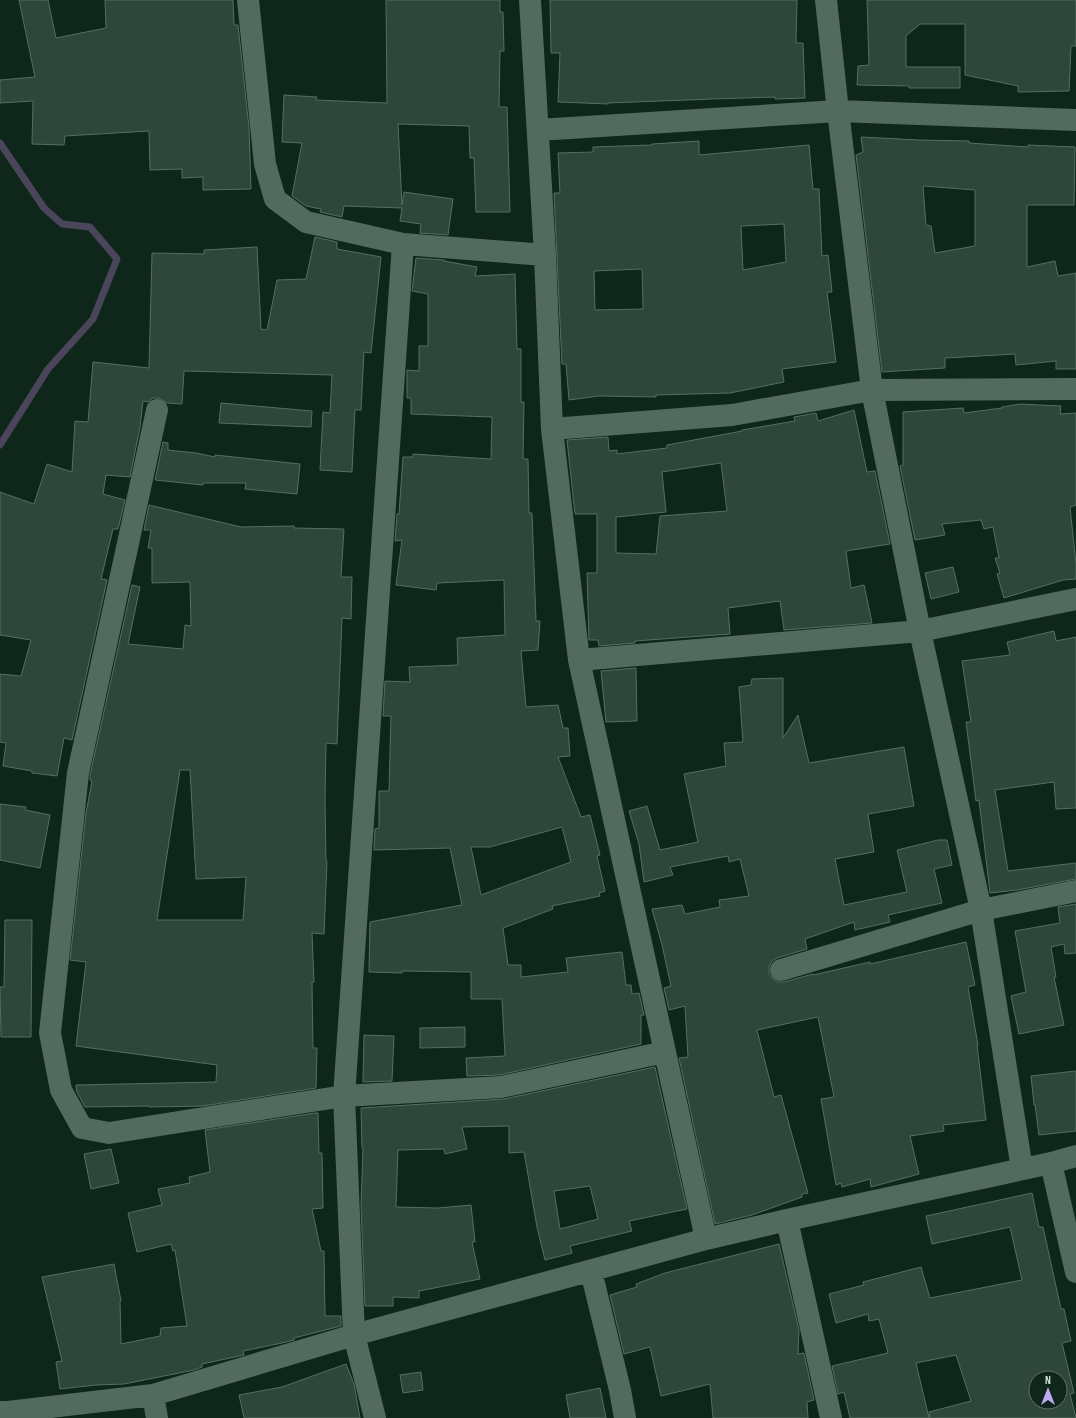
<svg xmlns="http://www.w3.org/2000/svg" width="1076" height="1418" viewBox="0 0 1076 1418" font-family="'Sofia Sans Condensed',sans-serif">
  <style>
    .lines { fill: none; stroke-linecap: round; stroke-linejoin: round }
    .stream { stroke: #4b455c; stroke-width: 7 }
    .building { fill: #2f473b; stroke: #556f61; fill-rule: evenodd }
    .minor { stroke: #526b5e; stroke-width: 22 }
  </style>
  <rect width="100%" height="100%" fill="#0f261b"/>
  <g class="lines">
    <!-- stream -->
    <path class="stream" d="M 0,143 L 44,208 L 62,224 L 90,227 L 117,259 L 93,319 L 48,369 L 0,445"/>
  </g>
  <!-- building -->
  <path class="building" d="M 19,0 L 48,0 L 56,38 L 106,28 L 105,0 L 233,0 L 234,25 L 238,25 L 249,128 L 251,189 L 203,190 L 203,177 L 182,178 L 182,169 L 150,170 L 149,131 L 65,136 L 64,145 L 32,144 L 33,101 L 0,103 L 0,80 L 35,77 Z
    M 386,0 L 500,0 L 500,12 L 503,12 L 504,51 L 500,51 L 499,107 L 507,107 L 510,212 L 476,212 L 474,158 L 470,158 L 469,126 L 398,124 L 402,205 L 404,192 L 453,199 L 448,235 L 420,233 L 421,224 L 400,221 L 402,208 L 344,206 L 342,217 L 320,212 L 321,209 L 306,206 L 292,196 L 302,143 L 282,142 L 284,95 L 317,97 L 316,100 L 387,103 Z
    M 550,0 L 797,0 L 796,43 L 803,43 L 805,98 L 775,99 L 775,97 L 713,99 L 608,103 L 608,104 L 558,102 L 560,53 L 551,53 Z
    M 867,0 L 1076,0 L 1076,46 L 1071,46 L 1069,91 L 1018,92 L 1018,86 L 965,75 L 965,24 L 920,24 L 906,36 L 906,67 L 960,67 L 960,88 L 909,88 L 909,86 L 857,85 L 858,66 L 869,65 Z
    M 861,137 L 919,140 L 969,141 L 969,143 L 1028,147 L 1028,145 L 1075,147 L 1074,205 L 1027,205 L 1027,267 L 1055,261 L 1058,276 L 1076,273 L 1076,369 L 1056,369 L 1056,361 L 1016,365 L 1015,354 L 945,358 L 945,368 L 882,372 L 856,155 L 863,152 ZM 923,186 L 975,190 L 975,246 L 935,253 L 931,226 L 926,225 Z
    M 699,141 L 699,155 L 809,145 L 813,189 L 819,189 L 822,256 L 828,255 L 832,292 L 827,292 L 836,362 L 782,369 L 784,382 L 730,393 L 656,395 L 656,397 L 599,396 L 569,400 L 566,364 L 562,364 L 554,193 L 560,193 L 558,153 L 593,152 L 593,147 L 652,145 L 652,144 ZM 784,224 L 786,262 L 743,270 L 741,226 ZM 642,269 L 643,309 L 595,310 L 594,271 Z
    M 315,237 L 337,242 L 337,249 L 381,257 L 371,353 L 364,352 L 361,410 L 355,410 L 352,472 L 320,470 L 323,412 L 330,413 L 332,375 L 184,371 L 182,404 L 167,403 L 159,398 L 153,398 L 148,402 L 143,401 L 140,427 L 130,477 L 106,475 L 103,494 L 125,500 L 118,529 L 113,529 L 101,579 L 107,580 L 72,740 L 64,738 L 57,776 L 32,773 L 32,771 L 3,766 L 6,743 L 0,742 L 0,674 L 21,676 L 31,640 L 0,635 L 0,492 L 34,504 L 47,464 L 72,472 L 75,421 L 88,422 L 93,362 L 149,368 L 152,253 L 204,254 L 204,250 L 257,247 L 261,329 L 267,330 L 277,280 L 306,279 Z
    M 416,258 L 444,260 L 444,261 L 477,267 L 475,276 L 515,274 L 517,349 L 521,349 L 521,402 L 524,402 L 523,459 L 528,459 L 529,513 L 532,513 L 536,621 L 540,621 L 538,650 L 521,651 L 526,707 L 558,705 L 563,728 L 568,728 L 570,756 L 558,757 L 581,817 L 590,815 L 600,855 L 597,856 L 605,891 L 599,893 L 600,896 L 552,906 L 553,909 L 503,928 L 508,965 L 521,965 L 521,977 L 568,972 L 566,958 L 622,952 L 626,985 L 631,985 L 632,994 L 639,993 L 644,1015 L 641,1015 L 641,1044 L 499,1075 L 467,1076 L 466,1058 L 505,1056 L 502,999 L 471,999 L 471,972 L 402,971 L 402,973 L 369,972 L 370,922 L 462,905 L 450,848 L 374,850 L 375,829 L 379,828 L 379,791 L 389,791 L 391,716 L 383,716 L 385,681 L 410,682 L 409,667 L 458,665 L 457,638 L 505,635 L 504,580 L 437,583 L 436,590 L 396,585 L 402,540 L 395,541 L 397,514 L 399,514 L 403,457 L 413,457 L 413,454 L 491,459 L 492,417 L 411,414 L 411,398 L 407,398 L 407,370 L 419,371 L 419,346 L 428,346 L 428,294 L 412,291 ZM 562,827 L 571,862 L 481,895 L 471,847 L 490,847 Z
    M 221,403 L 312,411 L 311,427 L 219,423 Z
    M 1020,404 L 1061,406 L 1060,414 L 1076,413 L 1076,505 L 1070,507 L 1076,564 L 1076,579 L 1063,580 L 1004,598 L 997,574 L 1000,573 L 995,558 L 999,558 L 993,527 L 984,529 L 981,520 L 942,524 L 945,535 L 915,540 L 900,466 L 903,465 L 903,412 L 963,408 L 964,413 L 1002,408 L 1002,407 Z
    M 854,410 L 867,472 L 875,471 L 890,544 L 846,551 L 851,588 L 864,585 L 872,623 L 784,630 L 780,601 L 728,608 L 730,634 L 635,641 L 635,643 L 599,646 L 598,640 L 589,640 L 587,573 L 597,573 L 597,514 L 575,514 L 567,440 L 608,437 L 609,451 L 617,450 L 617,454 L 667,448 L 667,445 L 742,431 L 742,430 L 795,421 L 794,417 L 816,413 L 818,421 ZM 721,463 L 727,511 L 660,516 L 656,554 L 616,553 L 616,517 L 666,512 L 662,472 Z
    M 163,442 L 168,443 L 168,450 L 196,453 L 215,457 L 215,455 L 300,464 L 297,494 L 245,489 L 246,483 L 203,483 L 203,485 L 155,480 Z
    M 149,505 L 241,527 L 294,526 L 294,528 L 344,529 L 341,577 L 352,577 L 351,619 L 342,618 L 337,744 L 326,743 L 325,800 L 326,861 L 327,861 L 324,934 L 312,933 L 314,982 L 312,982 L 313,1048 L 317,1048 L 316,1088 L 203,1106 L 149,1107 L 149,1106 L 85,1107 L 77,1092 L 76,1085 L 216,1082 L 217,1065 L 76,1046 L 86,962 L 70,960 L 86,813 L 92,781 L 90,780 L 90,775 L 132,585 L 140,587 L 128,644 L 183,649 L 185,625 L 191,626 L 190,582 L 152,583 L 152,548 L 148,548 L 151,530 L 144,530 ZM 180,770 L 190,770 L 196,879 L 246,877 L 243,920 L 157,920 Z
    M 953,567 L 959,592 L 931,599 L 925,573 Z
    M 1054,631 L 1056,641 L 1076,637 L 1076,808 L 1056,809 L 1054,782 L 995,790 L 1008,871 L 1076,863 L 1076,879 L 1017,890 L 990,893 L 979,800 L 976,801 L 966,722 L 971,722 L 962,661 L 1010,655 L 1007,642 Z
    M 636,668 L 637,721 L 606,722 L 601,671 Z
    M 783,678 L 783,738 L 798,715 L 809,763 L 904,747 L 914,806 L 868,814 L 874,852 L 835,859 L 844,905 L 907,892 L 897,850 L 938,840 L 947,840 L 952,865 L 934,869 L 942,903 L 888,915 L 890,922 L 855,930 L 854,922 L 805,939 L 807,949 L 777,958 L 772,961 L 769,967 L 769,974 L 773,979 L 778,982 L 784,982 L 813,974 L 813,975 L 870,962 L 870,964 L 966,942 L 975,985 L 968,987 L 978,1045 L 977,1045 L 986,1120 L 943,1125 L 944,1131 L 910,1136 L 919,1174 L 871,1187 L 870,1179 L 842,1187 L 841,1183 L 836,1185 L 821,1099 L 834,1097 L 818,1017 L 757,1030 L 774,1097 L 781,1095 L 808,1193 L 802,1194 L 802,1197 L 752,1215 L 715,1224 L 679,1058 L 688,1057 L 685,1006 L 669,1010 L 664,988 L 671,986 L 662,945 L 652,909 L 682,905 L 685,914 L 720,907 L 719,900 L 749,896 L 740,859 L 729,862 L 728,856 L 670,867 L 673,875 L 644,882 L 639,844 L 629,811 L 647,806 L 660,850 L 698,842 L 684,774 L 726,766 L 724,743 L 743,742 L 739,687 L 751,685 L 752,679 Z
    M 0,804 L 26,807 L 25,810 L 50,815 L 40,868 L 0,860 Z
    M 1076,904 L 1076,953 L 1065,954 L 1064,944 L 1051,947 L 1056,977 L 1054,977 L 1064,1025 L 1019,1034 L 1011,996 L 1026,992 L 1015,931 L 1060,923 L 1058,907 Z
    M 5,920 L 32,920 L 31,1037 L 1,1037 L 0,987 L 4,987 Z
    M 465,1027 L 465,1047 L 420,1048 L 420,1028 Z
    M 364,1035 L 394,1036 L 392,1081 L 363,1082 Z
    M 655,1067 L 687,1209 L 629,1221 L 632,1231 L 570,1246 L 572,1253 L 545,1260 L 537,1227 L 524,1152 L 509,1153 L 509,1126 L 462,1127 L 467,1149 L 445,1154 L 444,1149 L 398,1150 L 396,1207 L 438,1208 L 471,1205 L 475,1242 L 472,1242 L 480,1279 L 419,1291 L 419,1298 L 393,1297 L 393,1306 L 365,1306 L 361,1205 L 363,1148 L 362,1148 L 361,1108 L 504,1099 ZM 590,1186 L 598,1219 L 560,1229 L 554,1191 Z
    M 1076,1071 L 1076,1131 L 1039,1135 L 1035,1105 L 1034,1105 L 1031,1076 Z
    M 315,1113 L 318,1113 L 319,1153 L 322,1153 L 323,1208 L 312,1209 L 321,1251 L 324,1251 L 325,1316 L 341,1316 L 341,1326 L 294,1338 L 294,1340 L 282,1343 L 243,1351 L 244,1355 L 202,1364 L 202,1367 L 194,1370 L 124,1384 L 96,1385 L 60,1389 L 56,1362 L 62,1361 L 42,1277 L 114,1264 L 121,1301 L 120,1301 L 121,1344 L 160,1336 L 161,1328 L 187,1326 L 175,1250 L 173,1251 L 171,1244 L 137,1252 L 128,1213 L 162,1205 L 158,1189 L 190,1183 L 189,1177 L 210,1172 L 205,1130 Z
    M 111,1149 L 119,1183 L 91,1189 L 84,1154 Z
    M 1032,1193 L 1039,1227 L 1043,1227 L 1061,1309 L 1064,1309 L 1071,1341 L 1062,1343 L 1074,1393 L 1070,1394 L 1076,1418 L 930,1418 L 929,1412 L 971,1401 L 956,1355 L 916,1363 L 929,1418 L 850,1418 L 844,1392 L 838,1394 L 832,1366 L 888,1353 L 879,1319 L 869,1321 L 868,1314 L 836,1323 L 829,1294 L 864,1285 L 863,1282 L 921,1267 L 930,1298 L 1022,1280 L 1010,1227 L 932,1244 L 926,1216 ZM 1036,1378 L 1060,1378 L 1060,1402 L 1036,1402 Z
    M 779,1244 L 799,1330 L 798,1354 L 804,1353 L 814,1400 L 807,1402 L 808,1418 L 713,1418 L 710,1384 L 661,1396 L 650,1347 L 624,1354 L 610,1295 L 637,1287 L 636,1284 L 665,1273 Z
    M 346,1364 L 354,1384 L 360,1418 L 244,1418 L 239,1395 L 282,1387 Z
    M 421,1372 L 423,1390 L 403,1393 L 400,1375 Z
    M 600,1388 L 606,1418 L 570,1418 L 566,1395 Z"/>
  <g class="lines">
    <!-- minor -->
    <path class="minor" d="M 248,0 L 265,164 L 275,199 L 306,222 L 403,244 L 545,255
      M 530,0 L 545,255 L 552,429 L 579,660 L 706,1239
      M 826,0 L 838,111 L 872,390 L 920,631 L 981,910 L 1022,1169
      M 538,130 L 838,111 L 1076,120
      M 157,410 L 78,773 L 50,1033 L 61,1090 L 82,1128 L 109,1133 L 344,1096 L 501,1087 L 665,1052
      M 552,429 L 732,415 L 872,390 L 1076,389
      M 579,660 L 920,631 L 1076,599
      M 781,970 L 981,910 L 1076,891
      M 1051,1163 L 1076,1272
      M 787,1220 L 831,1418
      M 591,1271 L 620,1390 L 625,1418
      M 153,1395 L 157,1418
      M 0,1412 L 8,1412 L 153,1395 L 354,1335 L 706,1239 L 787,1220 L 1051,1163 L 1076,1156
      M 375,1418 L 354,1335 L 344,1096 L 403,244"/>
  </g>
  <!-- north arrow -->
  <g transform="translate(1048 1390)"><circle r="19" fill="#0f261b" stroke="#5f7269"/>
  <path d="M0-3L7 15L0 10L-7 15Z" fill="#bfa9f4"/>
  <text y="-6" font-size="11" font-weight="bold" text-anchor="middle" fill="#d7e5de">N</text>
  </g>
</svg>
